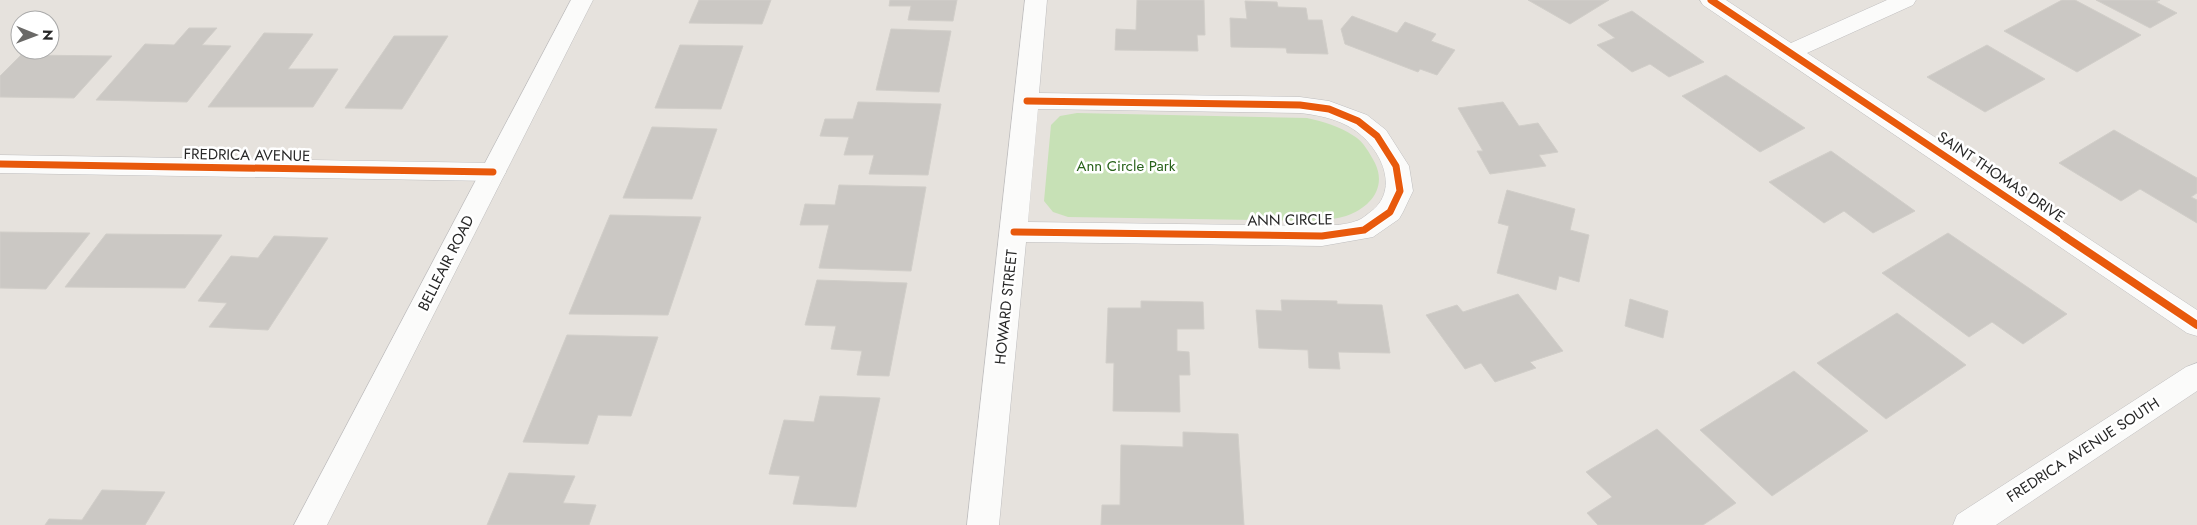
<svg xmlns="http://www.w3.org/2000/svg" width="2197" height="525" viewBox="0 0 2197 525" font-family="Jost,sans-serif">
  <style>
    .green { fill: #c7e1b6 }
    .building { fill: #cbc8c4; stroke: #d1cec9 }
    .lines { fill: none; stroke-linecap: round; stroke-linejoin: round }
    .minor-casing { stroke: #bfbebf; stroke-width: 1 }
    .secondary-casing { stroke: #bfbebf; stroke-width: 1 }
    .minor { fill: #fbfbfa; fill-rule: evenodd }
    .secondary { fill: #fbfbfa; fill-rule: evenodd }
    .cycleway-far1-casing { stroke: #fff; stroke-width: 9 }
    .cycleway-casing { stroke: #fff; stroke-width: 11 }
    .cycleway-far1 { stroke: #e8590c; stroke-width: 7 }
    .cycleway { stroke: #e8590c; stroke-width: 8 }
    .labels { text-anchor: middle; dominant-baseline: central; stroke-width: 5; stroke-linejoin: round; paint-order: stroke }
    .street-label { font-size: 15px; fill: #282828; stroke: #fff }
    .park-label { font-size: 15px; fill: #28621a; stroke: #fff }
  </style>
  <rect width="100%" height="100%" fill="#e6e2dd"/>
  <!-- green -->
  <path class="green" d="M 1077,113 L 1307,118 C 1324,122 1339,126 1354,136 C 1363,141 1370,154 1375,163 C 1387,188 1370,208 1346,216 C 1337,219 1328,219 1319,221 L 1068,217 L 1053,212 L 1044,201 L 1051,125 L 1060,116 Z"/>
  <!-- building -->
  <path class="building" d="M 699,0 L 771,0 L 762,24 L 689,23 Z
    M 890,0 L 957,0 L 953,21 L 908,20 L 911,6 L 889,6 Z
    M 1137,0 L 1204,0 L 1205,35 L 1197,35 L 1198,51 L 1115,50 L 1116,29 L 1136,30 Z
    M 1528,0 L 1609,0 L 1570,24 Z
    M 2062,0 L 2075,0 L 2141,35 L 2077,72 L 2004,31 Z
    M 2096,0 L 2160,0 L 2156,2 L 2177,13 L 2150,28 Z
    M 1245,1 L 1277,2 L 1278,7 L 1306,8 L 1308,20 L 1322,20 L 1328,54 L 1287,53 L 1286,48 L 1231,47 L 1230,18 L 1247,19 Z
    M 1632,11 L 1704,62 L 1669,77 L 1650,64 L 1632,72 L 1597,45 L 1615,38 L 1598,25 Z
    M 1352,16 L 1397,33 L 1405,22 L 1436,34 L 1431,41 L 1455,50 L 1437,75 L 1420,69 L 1418,72 L 1345,44 L 1341,29 Z
    M 189,28 L 217,28 L 202,45 L 231,46 L 187,102 L 96,100 L 145,44 L 174,45 Z
    M 891,29 L 951,31 L 939,92 L 876,90 Z
    M 264,33 L 313,34 L 288,69 L 338,69 L 313,107 L 208,107 Z
    M 394,36 L 448,36 L 402,109 L 345,108 Z
    M 680,45 L 743,46 L 721,109 L 655,108 Z
    M 1987,45 L 2045,79 L 1985,112 L 1927,77 Z
    M 21,55 L 112,56 L 74,98 L 0,97 L 0,76 Z
    M 1726,75 L 1805,128 L 1760,152 L 1682,96 Z
    M 858,102 L 941,104 L 928,175 L 869,174 L 874,155 L 844,155 L 849,137 L 820,136 L 825,119 L 853,119 Z
    M 1503,102 L 1519,126 L 1538,123 L 1558,152 L 1539,155 L 1546,166 L 1490,174 L 1477,151 L 1483,151 L 1458,108 Z
    M 652,127 L 717,129 L 692,199 L 623,198 Z
    M 2114,130 L 2197,178 L 2197,193 L 2191,197 L 2197,200 L 2197,223 L 2140,189 L 2121,201 L 2059,163 Z
    M 1831,151 L 1915,211 L 1873,233 L 1844,211 L 1824,223 L 1769,182 Z
    M 839,185 L 926,187 L 911,271 L 819,268 L 829,225 L 800,225 L 805,204 L 835,205 Z
    M 1507,190 L 1575,209 L 1570,230 L 1589,235 L 1579,282 L 1559,276 L 1556,290 L 1497,273 L 1509,226 L 1498,223 Z
    M 610,215 L 701,217 L 668,315 L 569,314 Z
    M 0,232 L 90,233 L 46,289 L 0,288 Z
    M 1948,233 L 2067,314 L 2023,344 L 1992,322 L 1969,337 L 1882,273 Z
    M 106,234 L 222,235 L 185,288 L 65,287 Z
    M 274,236 L 328,238 L 268,330 L 209,327 L 227,303 L 198,301 L 231,256 L 258,258 Z
    M 817,280 L 907,283 L 889,376 L 857,375 L 862,351 L 831,349 L 836,326 L 805,325 Z
    M 1518,294 L 1563,351 L 1530,362 L 1536,368 L 1495,382 L 1481,363 L 1465,369 L 1426,315 L 1457,305 L 1463,312 Z
    M 1630,299 L 1668,311 L 1663,338 L 1625,326 Z
    M 1281,300 L 1337,301 L 1337,304 L 1382,305 L 1390,353 L 1338,352 L 1340,369 L 1309,368 L 1308,350 L 1259,348 L 1256,310 L 1282,311 Z
    M 1141,301 L 1203,302 L 1204,329 L 1177,329 L 1177,351 L 1189,352 L 1190,375 L 1179,375 L 1180,412 L 1113,411 L 1114,363 L 1106,363 L 1108,308 L 1141,308 Z
    M 1897,313 L 1966,365 L 1886,419 L 1817,363 Z
    M 567,335 L 658,337 L 631,416 L 598,415 L 588,444 L 523,442 Z
    M 1794,371 L 1868,431 L 1772,496 L 1700,430 Z
    M 820,396 L 880,398 L 856,507 L 793,504 L 800,476 L 769,474 L 784,420 L 814,422 Z
    M 1657,429 L 1736,503 L 1703,525 L 1598,525 L 1587,513 L 1612,497 L 1586,472 Z
    M 1183,432 L 1238,434 L 1244,525 L 1101,525 L 1102,505 L 1120,505 L 1121,445 L 1183,447 Z
    M 509,473 L 575,476 L 563,503 L 596,505 L 589,525 L 487,525 Z
    M 102,490 L 165,492 L 145,525 L 45,525 L 49,519 L 82,520 Z"/>
  <g class="lines">
    <!-- minor casing -->
    <g class="minor-casing">
      <path id="minor" d="M 1025,0 L 1047,0 L 1039,93 L 1300,97 L 1329,101 L 1367,115 L 1386,130 L 1409,166 L 1413,191 L 1403,212 L 1399,219 L 1373,237 L 1322,246 L 1026,242 L 999,525 L 967,525 ZM 1038,109 L 1300,113 C 1317,115 1333,118 1348,126 C 1378,142 1404,189 1369,213 C 1365,216 1361,220 1356,221 C 1346,225 1333,225 1322,226 L 1028,222 Z
        M 1700,0 L 1726,0 L 1791,43 L 1887,0 L 1916,0 L 1913,5 L 1807,53 L 2197,310 L 2197,336 L 2187,333 L 1703,5 Z
        M 0,155 L 493,163 L 502,166 L 506,172 L 502,178 L 493,181 L 0,173 Z
        M 2197,363 L 2197,391 L 1996,525 L 1953,525 L 1957,515 L 2186,367 Z"/>
    </g>
    <!-- secondary casing -->
    <g class="secondary-casing">
      <path id="secondary" d="M 571,0 L 593,0 L 327,525 L 294,525 Z"/>
    </g>
    <!-- minor -->
    <use href="#minor" class="minor"/>
    <!-- secondary -->
    <use href="#secondary" class="secondary"/>
    <!-- cycleway-far1 casing -->
    <g class="cycleway-far1-casing">
      <path id="cycleway-far1" d="M 1711,0 L 2066,237
        M 0,164 L 493,172
        M 1014,232 L 1322,236 L 1364,230 L 1390,212 L 1400,191 L 1396,166 L 1377,136 L 1358,121 L 1329,109 L 1300,105 L 1027,101"/>
    </g>
    <!-- cycleway casing -->
    <g class="cycleway-casing">
      <path id="cycleway" d="M 2064,236 L 2197,325"/>
    </g>
    <!-- cycleway-far1 -->
    <use href="#cycleway-far1" class="cycleway-far1"/>
    <!-- cycleway -->
    <use href="#cycleway" class="cycleway"/>
  </g>
  <g class="labels">
    <!-- street labels -->
    <g class="street-label">
      <text transform="translate(247 155) rotate(1)">FREDRICA AVENUE</text>
      <text transform="translate(2001 177) rotate(34)">SAINT THOMAS DRIVE</text>
      <text transform="translate(1290 220) rotate(-1)">ANN CIRCLE</text>
      <text transform="translate(446 263) rotate(-63)">BELLEAIR ROAD</text>
      <text transform="translate(1006 307) rotate(-84)">HOWARD STREET</text>
      <text transform="translate(2083 450) rotate(-33)">FREDRICA AVENUE SOUTH</text>
    </g>
    <!-- park labels -->
    <g class="park-label">
      <text x="1126" y="166">Ann Circle Park</text>
    </g>
  </g>
  <!-- north arrow -->
  <g transform="translate(35 35) rotate(91)"><circle r="24" fill="#ffffff" stroke="#a9a9a9"/>
  <path d="M0-4L9 19L0 12L-9 19Z" fill="#6a6967"/>
  <text y="-8" font-size="14" font-weight="bold" text-anchor="middle" fill="#282828">N</text>
  </g>
</svg>
